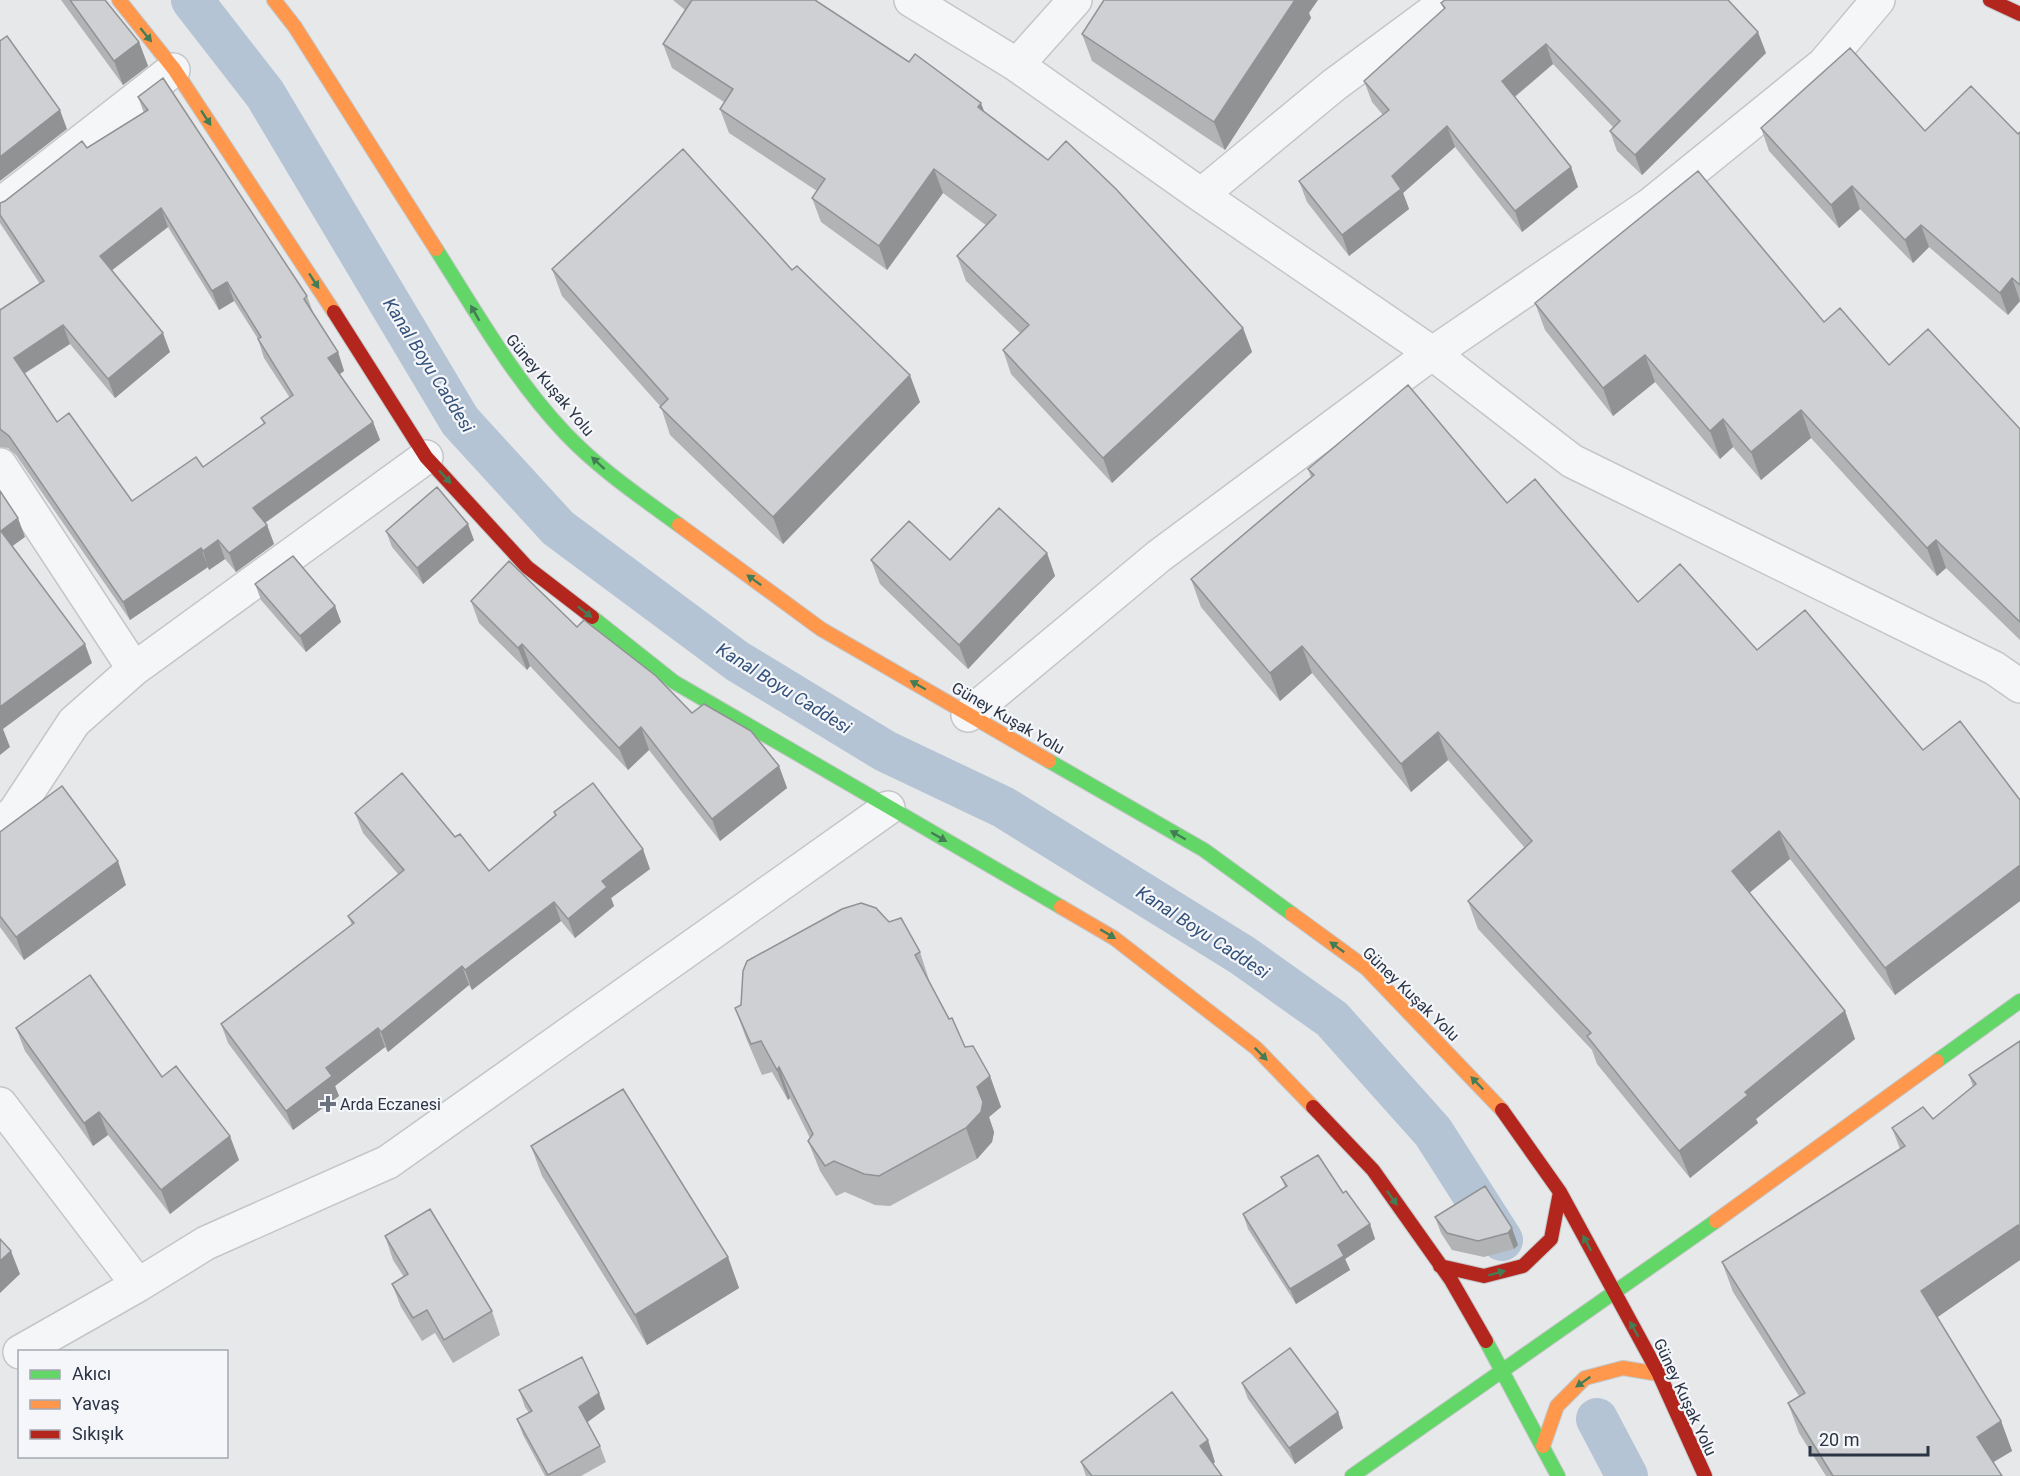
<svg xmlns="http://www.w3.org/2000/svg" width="2020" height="1476" viewBox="0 0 2020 1476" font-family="Roboto,sans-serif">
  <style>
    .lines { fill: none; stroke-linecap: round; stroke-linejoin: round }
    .canal { stroke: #b4c4d5; stroke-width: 42 }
    .street-casing { stroke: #c4c6c8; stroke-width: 36 }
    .fast-casing { stroke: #c4c6c8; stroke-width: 16 }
    .slow-casing { stroke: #c4c6c8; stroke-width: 16 }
    .jam-casing { stroke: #c4c6c8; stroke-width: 16 }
    .street { stroke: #f5f6f7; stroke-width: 33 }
    .fast { stroke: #63d668; stroke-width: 14 }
    .slow { stroke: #ff974d; stroke-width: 14 }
    .jam { stroke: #b3261e; stroke-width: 14 }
    .wall { fill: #b1b3b5; fill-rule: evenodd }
    .shaded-wall { fill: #909294 }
    .building { fill: #ced0d3; stroke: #909294; stroke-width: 1.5; fill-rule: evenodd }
    .oneway { fill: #447d55 }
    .poi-dot { fill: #6c737f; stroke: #f4f6f9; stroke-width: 2 }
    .labels { text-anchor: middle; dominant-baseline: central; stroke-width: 4.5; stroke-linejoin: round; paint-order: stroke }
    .street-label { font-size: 16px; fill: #2b3445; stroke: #f4f6f9 }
    .poi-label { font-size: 16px; fill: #2b3445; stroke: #f4f6f9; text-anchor: start }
    .water-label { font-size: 18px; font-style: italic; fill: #34527a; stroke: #f4f6f9 }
  </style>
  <rect width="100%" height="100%" fill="#e6e8ea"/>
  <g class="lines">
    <!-- canal -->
    <path class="canal" d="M 192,0 L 265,94 L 460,421 L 558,528 L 737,661 L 885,751 L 1003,807 L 1242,955 L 1332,1019 L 1433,1132 L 1502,1240
      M 1597,1419 L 1627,1476"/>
    <!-- street casing -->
    <g class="street-casing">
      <path id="street" d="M 911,0 L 1017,65 L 1201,195 L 1432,353 L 1572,461 L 1994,668 L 2020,686
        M 1017,65 L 1075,0
        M 1201,195 L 1334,85 L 1449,0
        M 0,205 L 173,70
        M 0,465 L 134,669
        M 968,715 L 1159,556 L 1420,362 L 1650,205 L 1824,64 L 1878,0
        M 0,823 L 14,813 L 74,722 L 134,669 L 426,457
        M 0,1104 L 138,1285
        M 20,1352 L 138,1285 L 206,1243 L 388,1162 L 888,808"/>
    </g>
    <!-- fast casing -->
    <g class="fast-casing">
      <path id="fast" d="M 436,249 C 476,312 513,378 565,433 C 598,468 639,496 679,525
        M 592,617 L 674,682 L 1061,907
        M 1049,761 L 1204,850 L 1292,914
        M 1937,1061 L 2020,1001
        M 1486,1341 L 1558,1476
        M 1352,1476 L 1716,1221"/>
    </g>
    <!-- slow casing -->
    <g class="slow-casing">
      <path id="slow" d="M 119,0 L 174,69 L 334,312
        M 274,0 L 295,27 L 436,249
        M 679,525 L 821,629 L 1049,761
        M 1061,907 L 1114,938 L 1256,1048 L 1313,1107
        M 1292,914 L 1366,968 L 1502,1110
        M 1716,1221 L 1937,1061
        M 1543,1446 L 1557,1406 L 1585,1378 L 1623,1368 L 1659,1374"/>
    </g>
    <!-- jam casing -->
    <g class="jam-casing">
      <path id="jam" d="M 1990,0 L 2020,14
        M 334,312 L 426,457 L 527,567 L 592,617
        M 1313,1107 L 1373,1170 L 1451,1280 L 1486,1341
        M 1502,1110 L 1560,1192 L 1659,1374 L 1705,1476
        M 1440,1266 L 1484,1276 L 1523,1266 L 1551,1239 L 1560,1192"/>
    </g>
    <!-- street -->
    <use href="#street" class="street"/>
    <!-- fast -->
    <use href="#fast" class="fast"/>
    <!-- slow -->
    <use href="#slow" class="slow"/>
    <!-- jam -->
    <use href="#jam" class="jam"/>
  </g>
  <!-- wall -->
  <path class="wall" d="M 61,0 L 105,0 L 139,42 L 148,66 L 123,85 Z
    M 673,0 L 815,0 L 984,112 L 1243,328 L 1252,352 L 1112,483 L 1011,374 L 1003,350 L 1020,333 L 966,281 L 957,256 L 987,226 L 943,193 L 887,270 L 821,222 L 812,198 L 817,191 L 729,133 L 720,109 L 724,102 L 672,68 L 663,44 L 685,10 Z
    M 1441,3 L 1766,53 L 1642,175 L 1617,151 L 1610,131 L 1613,127 L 1553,64 L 1515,97 L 1571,167 L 1578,187 L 1522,232 L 1455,147 L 1403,193 L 1409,209 L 1349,256 L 1307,202 L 1299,181 L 1383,115 L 1372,102 L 1364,81 L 1444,9 Z
    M 1309,13 L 1311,18 L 1225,150 L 1092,61 L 1082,34 Z
    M 138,97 L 307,296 L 314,315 L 338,352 L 344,371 L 340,374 L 373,422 L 380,440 L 265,523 L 267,525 L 274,544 L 236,572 L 225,559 L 209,570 L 208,567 L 130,620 L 16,455 L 8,448 L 0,447 L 0,310 L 40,284 L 0,223 L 0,203 L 5,201 L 87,148 L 144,113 ZM 168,227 L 219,310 L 234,301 L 258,339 L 264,358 L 290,398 L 261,418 L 264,424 L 203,467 L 132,501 L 57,422 L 24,374 L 70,344 L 115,398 L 170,352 L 112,270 Z
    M 1761,128 L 2018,134 L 2020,132 L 2020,301 L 2008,315 L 1929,247 L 1913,263 L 1860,209 L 1839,228 L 1769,151 Z
    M 552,269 L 792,270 L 920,402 L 783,544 L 670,435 L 661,407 L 562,296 Z
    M 1535,303 L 1824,322 L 1889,365 L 2020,429 L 2020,640 L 1946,568 L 1937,576 L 1811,438 L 1761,480 L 1733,447 L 1720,459 L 1655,382 L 1613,416 L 1545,330 Z
    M 1308,469 L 1507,503 L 1638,602 L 1757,650 L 1923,750 L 2020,800 L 2020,901 L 1895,995 L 1790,859 L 1749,893 L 1845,1011 L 1855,1039 L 1756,1119 L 1758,1123 L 1690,1178 L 1597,1064 L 1592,1050 L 1478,929 L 1468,901 L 1525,848 L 1448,760 L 1411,792 L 1312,673 L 1280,701 L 1201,607 L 1191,579 L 1311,477 Z
    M 386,531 L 474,540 L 423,584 L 392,547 Z
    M 1047,553 L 1055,576 L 968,669 L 880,584 L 871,560 L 950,560 Z
    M 255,584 L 335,606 L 341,622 L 306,652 L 261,600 Z
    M 471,601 L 577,627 L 692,713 L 779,766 L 787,788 L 720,841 L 649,750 L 628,770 L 530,666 L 527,670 L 479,623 Z
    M 554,812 L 650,869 L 611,898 L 614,906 L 575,938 L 561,921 L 472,990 L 469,985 L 388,1052 L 385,1047 L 335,1086 L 339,1096 L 293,1130 L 228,1043 L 221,1024 L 352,925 L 348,916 L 398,874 L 363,833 L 355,813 L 455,837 L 489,871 L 555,816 Z
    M 0,832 L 126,885 L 24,960 L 0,927 Z
    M 889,922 L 920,952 L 930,983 L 965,1047 L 990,1076 L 1001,1107 L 989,1117 L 994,1132 L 992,1142 L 977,1159 L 890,1206 L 875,1205 L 845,1192 L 836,1196 L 820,1171 L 808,1141 L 810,1138 L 790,1098 L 788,1100 L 772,1072 L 762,1075 L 746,1038 L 735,1008 Z
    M 16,1028 L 162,1077 L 239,1160 L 170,1214 L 108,1135 L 93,1146 L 25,1051 Z
    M 2020,1041 L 2020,1260 L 1937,1317 L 2001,1421 L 2012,1451 L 1993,1462 L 2002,1476 L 1826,1476 L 1799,1433 L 1788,1403 L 1799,1396 L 1733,1292 L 1722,1262 L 1900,1149 L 1892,1128 L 1933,1119 L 1973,1087 L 1969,1075 Z
    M 531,1146 L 728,1257 L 739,1288 L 647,1345 L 542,1176 Z
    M 1281,1177 L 1343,1193 L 1370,1224 L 1375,1239 L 1345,1259 L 1350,1270 L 1296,1304 L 1248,1229 L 1243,1214 L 1285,1187 Z
    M 1485,1186 L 1518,1245 L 1514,1249 L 1484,1257 L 1452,1250 L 1441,1233 L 1435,1217 Z
    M 385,1236 L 492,1311 L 500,1335 L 453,1363 L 435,1333 L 422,1341 L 401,1307 L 392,1284 L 404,1277 L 393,1260 Z
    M 1242,1383 L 1338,1412 L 1343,1428 L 1295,1464 L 1248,1399 Z
    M 519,1390 L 599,1393 L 605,1409 L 587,1422 L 600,1446 L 606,1462 L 581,1476 L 545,1476 L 523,1435 L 517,1419 L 529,1413 L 525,1407 Z
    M 1081,1462 L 1215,1462 L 1213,1464 L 1222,1476 L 1086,1476 Z"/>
  <!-- shaded-wall -->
  <path class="shaded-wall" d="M 1295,0 L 1318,0 L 1309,13 L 1311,18 L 1225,150 L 1214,122 Z
    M 1758,32 L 1766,53 L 1642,175 L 1635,155 Z
    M 139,42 L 148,66 L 123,85 L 114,61 Z
    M 1546,44 L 1553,64 L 1509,101 L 1502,81 Z
    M 981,103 L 990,127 L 978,107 Z
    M 60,110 L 67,129 L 0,181 L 0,157 Z
    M 1447,126 L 1455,147 L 1403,193 L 1409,209 L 1349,256 L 1342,235 L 1392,176 Z
    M 1571,167 L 1578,187 L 1522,232 L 1515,211 Z
    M 934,169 L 943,193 L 887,270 L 879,246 Z
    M 1852,186 L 1860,209 L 1839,228 L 1831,205 Z
    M 161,208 L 168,227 L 107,274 L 100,256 Z
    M 1921,225 L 1929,247 L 1913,263 L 1905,240 Z
    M 2012,278 L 2020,301 L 2008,315 L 2000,293 Z
    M 227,282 L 234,301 L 219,310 L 212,291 Z
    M 63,325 L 70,344 L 20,376 L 14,358 Z
    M 1243,328 L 1252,352 L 1112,483 L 1103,458 Z
    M 163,333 L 170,352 L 115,398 L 108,379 Z
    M 338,352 L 344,371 L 335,377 L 328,358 Z
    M 1645,355 L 1655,382 L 1613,416 L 1603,388 Z
    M 910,375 L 920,402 L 783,544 L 773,517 Z
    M 1801,410 L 1811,438 L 1761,480 L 1751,452 Z
    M 1723,419 L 1733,447 L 1720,459 L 1710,431 Z
    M 373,422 L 380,440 L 259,527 L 253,508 Z
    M 18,518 L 25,537 L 7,550 L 1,531 Z
    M 468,524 L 474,540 L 423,584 L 417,568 Z
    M 267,525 L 274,544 L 236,572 L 229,553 Z
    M 218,540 L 225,559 L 209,570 L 203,551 Z
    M 1936,540 L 1946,568 L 1937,576 L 1927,548 Z
    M 201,548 L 208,567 L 130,620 L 123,602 Z
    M 1047,553 L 1055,576 L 968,669 L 959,645 Z
    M 335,606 L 341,622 L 306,652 L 300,636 Z
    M 85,644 L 92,663 L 3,729 L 10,747 L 0,755 L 0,707 Z
    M 522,644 L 530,666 L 527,670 L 518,648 Z
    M 1302,646 L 1312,673 L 1280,701 L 1270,673 Z
    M 641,727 L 649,750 L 628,770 L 619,748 Z
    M 1438,732 L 1448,760 L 1411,792 L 1401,764 Z
    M 779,766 L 787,788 L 720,841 L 712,819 Z
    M 1779,831 L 1790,859 L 1742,899 L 1732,871 Z
    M 643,849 L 650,869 L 611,898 L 614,906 L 575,938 L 568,919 L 602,881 Z
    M 118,861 L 126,885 L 24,960 L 16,937 Z
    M 2020,865 L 2020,901 L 1895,995 L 1885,968 Z
    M 554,902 L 561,921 L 472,990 L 465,970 Z
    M 462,966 L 469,985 L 388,1052 L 381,1032 Z
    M 1845,1011 L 1855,1039 L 1756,1119 L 1758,1123 L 1690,1178 L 1679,1151 L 1745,1092 Z
    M 378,1028 L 385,1047 L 335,1086 L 339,1096 L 293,1130 L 286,1111 L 326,1068 Z
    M 779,1067 L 790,1098 L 788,1100 L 777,1070 Z
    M 990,1076 L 1001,1107 L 989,1117 L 994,1132 L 992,1142 L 977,1159 L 966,1128 L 977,1087 Z
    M 99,1112 L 108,1135 L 93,1146 L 84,1123 Z
    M 230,1136 L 239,1160 L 170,1214 L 161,1190 Z
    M 1370,1224 L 1375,1239 L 1345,1259 L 1350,1270 L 1296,1304 L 1290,1289 L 1338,1245 Z
    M 2018,1225 L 2020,1231 L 2020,1260 L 1932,1321 L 1921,1291 Z
    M 1512,1228 L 1518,1245 L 1514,1249 L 1508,1233 Z
    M 11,1251 L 20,1274 L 0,1293 L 0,1261 Z
    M 728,1257 L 739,1288 L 647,1345 L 635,1315 Z
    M 599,1393 L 605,1409 L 585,1424 L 579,1407 Z
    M 1338,1412 L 1343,1428 L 1295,1464 L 1289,1448 Z
    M 2001,1421 L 2012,1451 L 1987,1466 L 1977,1437 Z
    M 1208,1440 L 1215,1462 L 1207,1468 L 1200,1446 Z"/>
  <!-- building -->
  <path class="building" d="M 70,0 L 105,0 L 139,42 L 114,61 Z
    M 692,0 L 815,0 L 909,62 L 915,54 L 981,103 L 978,107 L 1048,160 L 1066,141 L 1116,189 L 1243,328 L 1103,458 L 1003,350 L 1029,325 L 957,256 L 996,215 L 934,169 L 879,246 L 812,198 L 825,179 L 720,109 L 733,89 L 663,44 Z
    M 1104,0 L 1295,0 L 1214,122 L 1082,34 Z
    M 1445,0 L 1728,0 L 1758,32 L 1635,155 L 1610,131 L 1620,121 L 1546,44 L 1502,81 L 1571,167 L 1515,211 L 1447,126 L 1392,176 L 1401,189 L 1342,235 L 1299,181 L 1389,110 L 1364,81 L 1445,8 L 1441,3 Z
    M 7,36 L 60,110 L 0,157 L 0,41 Z
    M 1850,48 L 1925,131 L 1971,86 L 2018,134 L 2020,132 L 2020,285 L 2012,278 L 2000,293 L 1921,225 L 1905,240 L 1852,186 L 1831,205 L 1761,128 Z
    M 163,78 L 307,296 L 304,299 L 338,352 L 328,358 L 373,422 L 253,508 L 267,525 L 229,553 L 218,540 L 203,551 L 201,548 L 123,602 L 9,436 L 0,429 L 0,310 L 44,281 L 0,215 L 0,203 L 5,201 L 82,141 L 87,148 L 148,110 L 138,97 ZM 161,208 L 212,291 L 227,282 L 261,337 L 258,339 L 293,395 L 261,418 L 265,423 L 203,467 L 196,457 L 132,501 L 69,413 L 57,422 L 14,358 L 63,325 L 108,379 L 163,333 L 100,256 Z
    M 683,149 L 792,270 L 797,266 L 910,375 L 773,517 L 660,407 L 668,399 L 552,269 Z
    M 1698,171 L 1824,322 L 1840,308 L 1889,365 L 1928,329 L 2020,429 L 2020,622 L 1936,540 L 1927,548 L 1801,410 L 1751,452 L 1723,419 L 1710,431 L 1645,355 L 1603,388 L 1535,303 Z
    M 1408,385 L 1507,503 L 1535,479 L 1638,602 L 1680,564 L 1757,650 L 1805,610 L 1923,750 L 1960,721 L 2020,800 L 2020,865 L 1885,968 L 1779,831 L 1732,871 L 1845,1011 L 1745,1092 L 1748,1095 L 1679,1151 L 1587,1036 L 1591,1033 L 1468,901 L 1532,841 L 1438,732 L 1401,764 L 1302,646 L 1270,673 L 1191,579 L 1314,475 L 1308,469 Z
    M 437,487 L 468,524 L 417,568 L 386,531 Z
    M 0,491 L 18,518 L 1,531 L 85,644 L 0,707 Z
    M 999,508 L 1047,553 L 959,645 L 871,560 L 909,521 L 950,560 Z
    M 293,556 L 335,606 L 300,636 L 255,584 Z
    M 509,561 L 577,627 L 584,620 L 656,676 L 692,713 L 704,704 L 751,731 L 779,766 L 712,819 L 641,727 L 619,748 L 522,644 L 518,648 L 471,601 Z
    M 402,773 L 455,837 L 460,834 L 489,871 L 556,815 L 554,812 L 593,783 L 643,849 L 602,881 L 607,887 L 568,919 L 554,902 L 465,970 L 462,966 L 381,1032 L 378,1028 L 326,1068 L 332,1076 L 286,1111 L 221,1024 L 354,923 L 348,916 L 404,870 L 355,813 Z
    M 62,786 L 118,861 L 16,937 L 0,916 L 0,832 Z
    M 861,903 L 876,908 L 889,922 L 901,918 L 920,952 L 915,955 L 949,1019 L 952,1018 L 965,1047 L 973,1046 L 990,1076 L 977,1087 L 983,1102 L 981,1112 L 966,1128 L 879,1176 L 864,1174 L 834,1161 L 825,1166 L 808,1141 L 813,1134 L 779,1067 L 777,1070 L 761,1041 L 751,1044 L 735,1008 L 741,1005 L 743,971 L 747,961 L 842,909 Z
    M 90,975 L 162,1077 L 176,1066 L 230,1136 L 161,1190 L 99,1112 L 84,1123 L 16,1028 Z
    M 2020,1041 L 2020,1229 L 2018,1225 L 1921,1291 L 2001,1421 L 1977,1437 L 2002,1476 L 1833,1476 L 1788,1403 L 1805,1393 L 1722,1262 L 1905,1146 L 1892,1128 L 1923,1107 L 1933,1119 L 1976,1084 L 1969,1075 Z
    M 623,1089 L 728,1257 L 635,1315 L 531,1146 Z
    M 1318,1155 L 1343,1193 L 1346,1191 L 1370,1224 L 1338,1245 L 1344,1256 L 1290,1289 L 1243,1214 L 1287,1186 L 1281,1177 Z
    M 1485,1186 L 1512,1228 L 1508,1233 L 1478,1241 L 1447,1233 L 1435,1217 Z
    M 430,1209 L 492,1311 L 444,1340 L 427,1310 L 413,1318 L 392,1284 L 408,1274 L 385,1236 Z
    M 0,1239 L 11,1251 L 0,1261 Z
    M 1290,1348 L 1338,1412 L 1289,1448 L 1242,1383 Z
    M 582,1357 L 599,1393 L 579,1407 L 600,1446 L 548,1475 L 517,1419 L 532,1411 L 519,1390 Z
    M 1172,1392 L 1208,1440 L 1200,1446 L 1222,1476 L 1092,1476 L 1081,1462 Z"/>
  <!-- one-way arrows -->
  <defs><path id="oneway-solid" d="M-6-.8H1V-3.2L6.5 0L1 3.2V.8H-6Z" transform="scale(1.5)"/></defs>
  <g class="oneway">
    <use href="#oneway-solid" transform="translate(146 35) rotate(51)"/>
    <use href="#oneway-solid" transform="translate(206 118) rotate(57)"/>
    <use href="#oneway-solid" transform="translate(314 281) rotate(57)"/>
    <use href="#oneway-solid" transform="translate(475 313) rotate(-120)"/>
    <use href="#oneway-solid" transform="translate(598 463) rotate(-137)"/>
    <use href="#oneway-solid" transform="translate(445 477) rotate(48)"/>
    <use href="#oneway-solid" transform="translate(754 580) rotate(-144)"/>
    <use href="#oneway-solid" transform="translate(585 612) rotate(38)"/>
    <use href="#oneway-solid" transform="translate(918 685) rotate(-150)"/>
    <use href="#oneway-solid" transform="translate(1178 835) rotate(-150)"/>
    <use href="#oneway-solid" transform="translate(939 837) rotate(30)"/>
    <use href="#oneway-solid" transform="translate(1108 934) rotate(31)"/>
    <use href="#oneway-solid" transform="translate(1337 947) rotate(-144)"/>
    <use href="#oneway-solid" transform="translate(1261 1054) rotate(45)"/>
    <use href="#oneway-solid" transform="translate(1477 1083) rotate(-134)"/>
    <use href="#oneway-solid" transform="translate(1392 1198) rotate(55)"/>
    <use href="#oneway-solid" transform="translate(1587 1243) rotate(-118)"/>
    <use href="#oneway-solid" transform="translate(1497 1273) rotate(-15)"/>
    <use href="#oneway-solid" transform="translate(1634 1329) rotate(-119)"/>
    <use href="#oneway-solid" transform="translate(1583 1382) rotate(145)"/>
  </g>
  <!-- markers -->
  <path class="poi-dot" d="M325 1095h6v6h6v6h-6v6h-6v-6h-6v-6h6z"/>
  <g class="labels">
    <!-- street labels -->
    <g class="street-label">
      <text transform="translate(550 385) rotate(50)">Güney Kuşak Yolu</text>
      <text transform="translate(1008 718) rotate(30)">Güney Kuşak Yolu</text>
      <text transform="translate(1411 994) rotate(44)">Güney Kuşak Yolu</text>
      <text transform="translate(1685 1397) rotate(65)">Güney Kuşak Yolu</text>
    </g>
    <!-- poi labels -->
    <g class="poi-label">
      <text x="340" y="1104">Arda Eczanesi</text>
    </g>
    <!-- water labels -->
    <g class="water-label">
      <text transform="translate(429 365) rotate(58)">Kanal Boyu Caddesi</text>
      <text transform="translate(784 688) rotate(32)">Kanal Boyu Caddesi</text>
      <text transform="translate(1203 932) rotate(33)">Kanal Boyu Caddesi</text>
    </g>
  </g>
  <!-- legend -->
  <rect x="18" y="1350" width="210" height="108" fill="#f4f6f9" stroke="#a4a8b1" stroke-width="1.5"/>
  <rect x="30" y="1370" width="30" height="9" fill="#63d668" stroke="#a4a8b1" stroke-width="1.5"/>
  <text x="72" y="1380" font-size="18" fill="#2b3445">Akıcı</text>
  <rect x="30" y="1400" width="30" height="9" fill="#ff974d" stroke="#a4a8b1" stroke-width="1.5"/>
  <text x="72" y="1410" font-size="18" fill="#2b3445">Yavaş</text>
  <rect x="30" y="1430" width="30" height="9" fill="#b3261e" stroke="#a4a8b1" stroke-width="1.5"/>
  <text x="72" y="1440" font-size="18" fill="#2b3445">Sıkışık</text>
  <!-- scale -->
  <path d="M1810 1446v9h118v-9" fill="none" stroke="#2b3445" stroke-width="3"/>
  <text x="1819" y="1446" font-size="18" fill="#2b3445" stroke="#f4f6f9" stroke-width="4.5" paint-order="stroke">20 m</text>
</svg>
